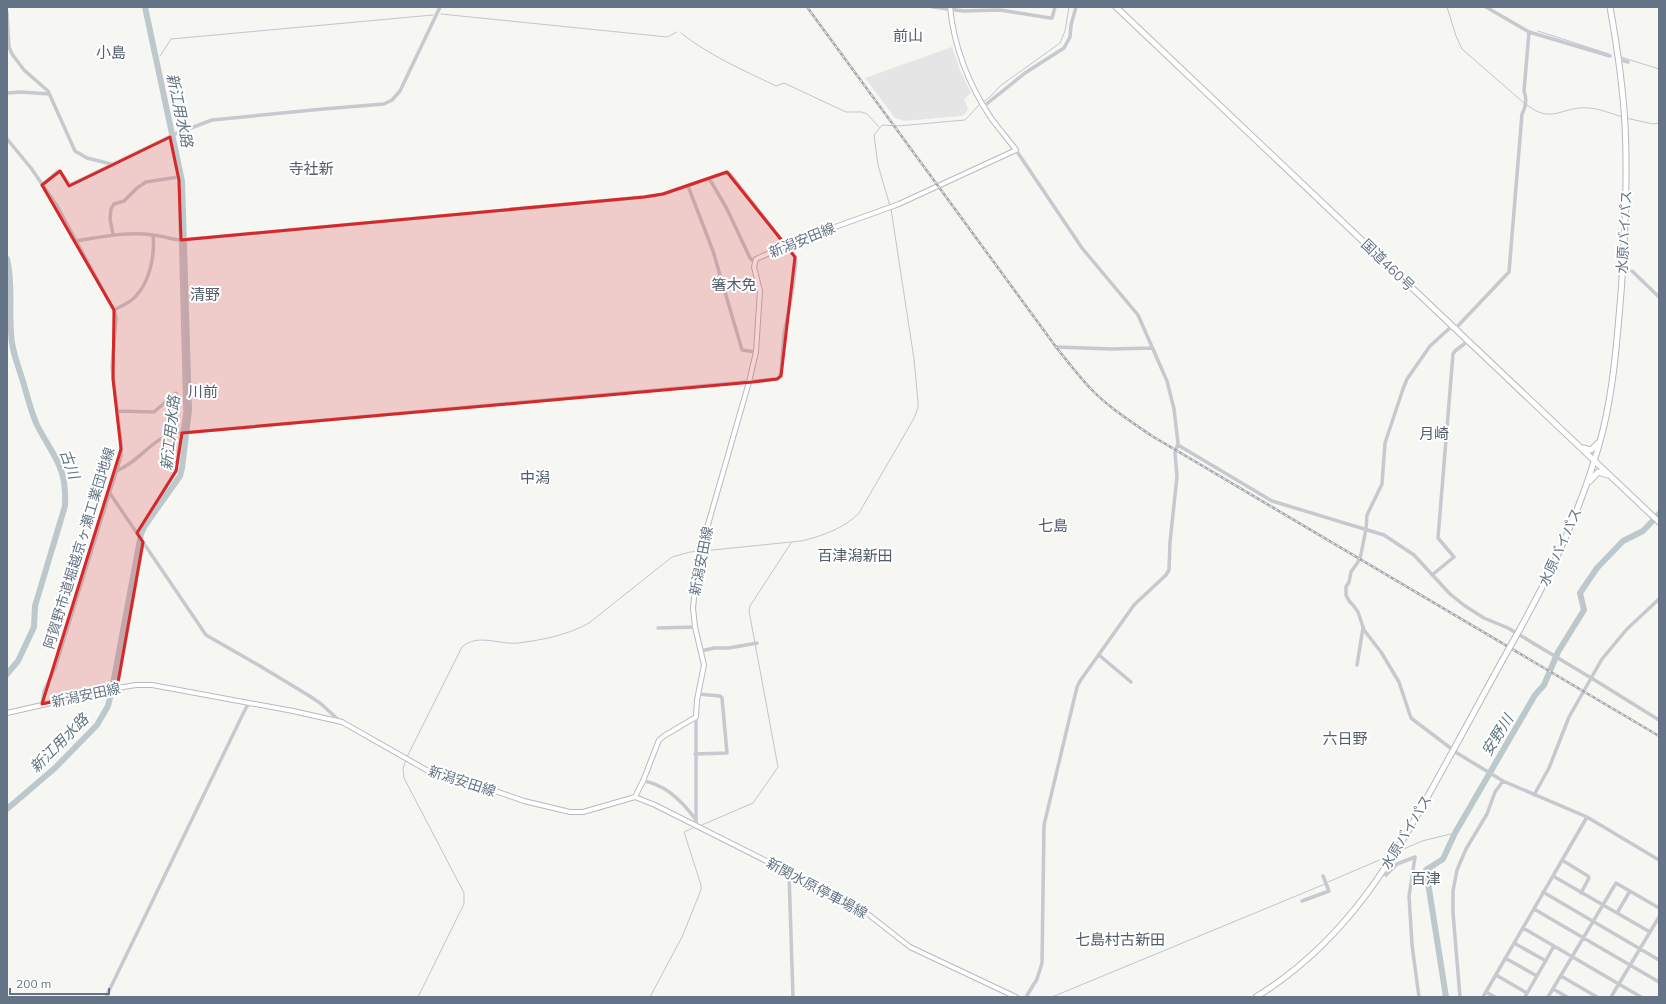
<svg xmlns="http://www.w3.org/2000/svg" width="1666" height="1004" viewBox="0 0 1666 1004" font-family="Mulish,'Noto Sans JP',sans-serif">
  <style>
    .built { fill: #e4e5e4 }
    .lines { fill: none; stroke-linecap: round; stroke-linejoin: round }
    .stream { stroke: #bdc8cd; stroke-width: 1 }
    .river { stroke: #bdc8cd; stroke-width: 6 }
    .major-casing { stroke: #b7babf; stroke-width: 6 }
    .highway-casing { stroke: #b6b9bd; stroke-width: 7 }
    .minor { stroke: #c6c9cd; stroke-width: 3.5 }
    .major { stroke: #fff; stroke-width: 4 }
    .highway { stroke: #fff; stroke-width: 5 }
    .rail-casing { stroke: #a4a9b0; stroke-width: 2.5 }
    .rail { stroke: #fff; stroke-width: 1; stroke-dasharray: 3; stroke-linecap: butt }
    .highway-bridge-casing { stroke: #b6b9bd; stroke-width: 7; stroke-linecap: butt }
    .minor-bridge { stroke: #c6c9cd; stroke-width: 3.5 }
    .highway-bridge { stroke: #fff; stroke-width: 5 }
    .marked { fill: #d62828; fill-opacity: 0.2; stroke: #d62828; stroke-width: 3; stroke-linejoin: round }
    .labels { text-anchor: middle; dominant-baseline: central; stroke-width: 4; stroke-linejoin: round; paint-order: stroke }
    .street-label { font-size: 14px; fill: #647385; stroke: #fff }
    .neighbourhood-label { font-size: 15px; fill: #525d6a; stroke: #fff }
    .water-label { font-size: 15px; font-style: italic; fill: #5f7582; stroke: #fff }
  </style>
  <rect width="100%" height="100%" fill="#f6f6f3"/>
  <!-- built -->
  <path class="built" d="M 952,47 L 960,70 L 971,93 L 964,99 L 968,109 L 965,114 L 960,116 L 905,121 L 895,118 L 865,78 Z"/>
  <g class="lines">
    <!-- stream -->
    <path class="stream" d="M 1447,7 L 1456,36 L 1462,49 L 1524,103
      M 441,14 L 667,37 L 677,32
      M 1538,31 L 1609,54
      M 681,33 C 710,56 743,70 776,86 L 784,83 L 846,112 L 862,112 L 867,114 L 879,127
      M 160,56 L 171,39 L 433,15
      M 1621,57 L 1659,69
      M 983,102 L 989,98 L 1000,86 L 1060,43 L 1065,31 L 1069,7
      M 1527,105 C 1552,125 1562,106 1587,108 C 1599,108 1611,114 1623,117
      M 1626,118 L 1653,124 L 1659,123
      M 890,206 L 878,165 L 874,135 L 882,125 L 898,126 L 965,120 L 980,104
      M 703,551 L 801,541 C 820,537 845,528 859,513 L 913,420 L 918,408 L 918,402 L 914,359 L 891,209
      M 407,757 L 462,647 C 478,633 499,645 518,643 C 542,640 568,635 589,623 L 672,557 L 690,552 L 700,551
      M 406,760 L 403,768 L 404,778 L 464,893 L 464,904 L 418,997
      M 702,825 L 753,803 L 778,767 L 749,611 L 750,606 L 791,543
      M 1397,852 L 1422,841 L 1455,833
      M 1328,882 L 1391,855
      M 650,997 L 682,937 L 701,890 L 701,885 L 684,832 L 693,828
      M 1052,997 L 1325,884"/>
    <!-- river -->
    <path class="river" d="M 7,259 C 13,283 9,307 11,332 C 11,350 19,367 24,385 C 28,398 31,412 37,425 C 54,458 67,466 65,506 L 35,606 L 34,627 L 18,661 L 7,674
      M 7,809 L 55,768 L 97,725 L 108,706 L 113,684 L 141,534 L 144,527 L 180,476 L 182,468 L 189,410 L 182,181 L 145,7
      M 1446,997 L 1426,870 L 1443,859 L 1455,833 L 1535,695 L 1544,685 L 1558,652 L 1584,610 L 1580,593 L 1597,568 L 1623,541 L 1643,531 L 1659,514"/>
    <!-- major casing -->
    <g class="major-casing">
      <path id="major" d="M 7,713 L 117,688 L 136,685 L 152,685 L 293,711 L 342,722 L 430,772 L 484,787 L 524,801 L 570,812 L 583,812 L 635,797 L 643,781 L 659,740 L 664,736 L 696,717 L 697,700 L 704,665 L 695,627 L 693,608 L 696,578 L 699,561 L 706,537 L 707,528 L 749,382 L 756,352 L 760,291 L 754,267 L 756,259 L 799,240 L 899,204 L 1016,150 C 1008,139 999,129 991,118 C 969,85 954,47 950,7
        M 635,797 L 655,805 L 838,897 L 864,911 L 910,947 L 1016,997"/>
    </g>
    <!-- highway casing -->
    <g class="highway-casing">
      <path id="highway" d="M 1116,7 L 1659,522
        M 1583,448 L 1591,450 L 1598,443
        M 1590,481 L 1598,472 L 1608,475
        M 1520,629 C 1555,566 1585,501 1603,430 C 1614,385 1617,339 1621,293 C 1625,237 1628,182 1625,125 C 1623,86 1617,46 1610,7
        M 1461,736 L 1502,661
        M 1256,997 C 1352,938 1398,851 1450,756"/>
    </g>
    <!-- minor -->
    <path class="minor" d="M 933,7 L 963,11 L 1000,10 L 1050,18 L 1052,18 L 1055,7
      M 1486,7 L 1529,32 L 1610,56
      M 7,12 L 9,47 L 12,54 L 24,70 L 48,91 L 75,151 L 87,158 L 111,164
      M 1621,60 L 1628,62
      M 7,93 L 21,92 L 49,94
      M 984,106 L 1025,73 L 1064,48 L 1070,37 L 1071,25 L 1076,7
      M 7,139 L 31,168 L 57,206 L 114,310 L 116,318 L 112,367 L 121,443 L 121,456 L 55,668 L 44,691 L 42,704
      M 1016,150 L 1082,248 L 1138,315 L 1167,381 L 1174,409 L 1178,443 L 1175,453 L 1177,477 L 1170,542 L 1169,570 L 1166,575 L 1134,605 L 1080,681 L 1077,687 L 1044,825 L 1042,963 L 1037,979 L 1026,997
      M 709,178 L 727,209 L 750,258 L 754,262
      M 42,185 L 57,172 L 60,171 L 69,184 L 72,184 L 175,134 L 212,120 L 323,109 L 384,104 L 392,100 L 400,91 L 440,7
      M 688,186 L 713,251 L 742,350 L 756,352
      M 113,234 L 110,219 L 111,209 L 114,204 L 124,201 L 137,188 L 146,182 L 178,177
      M 76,241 C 101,237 127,231 153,235 C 162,236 171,239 180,240 L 644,197 L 663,194 L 727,172 L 731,175 L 795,257 L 796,262 L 792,294 L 784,334 L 781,372 L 779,378 L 777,379 L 171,434 C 150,441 138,463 116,471
      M 1632,271 L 1659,297
      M 114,310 C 121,306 130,303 135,297 C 150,282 155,255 153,235
      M 1452,326 L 1430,346 L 1407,379 L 1403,389 L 1385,443 L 1382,484 L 1367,515 L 1366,529 L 1360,559 L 1351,572 L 1349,582 L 1346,587 L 1346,595 L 1349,601 L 1353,605 L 1358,612 L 1364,630 L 1381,652 L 1399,682 L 1411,718 L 1457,753 L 1503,781 L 1587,817 L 1659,860
      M 1455,329 L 1509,272 L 1522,114 C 1526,107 1527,99 1524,91 L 1529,32
      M 1056,347 L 1112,349 L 1152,348
      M 117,411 L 154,412 L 176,393
      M 1178,445 L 1272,501 L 1384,535 L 1414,555 L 1450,594 L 1465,606 L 1484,618 L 1508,628 L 1588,676
      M 109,492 L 206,635 L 260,666 L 308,695 L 320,703 L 341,722
      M 137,533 L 176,471 L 185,413 L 179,180 L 170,137
      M 1432,575 L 1454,557 L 1438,538 L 1453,354 L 1455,351 L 1468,341
      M 658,628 L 695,627
      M 701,651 L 714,648 L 729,648 L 757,643
      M 1099,655 L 1131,682
      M 1357,665 L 1363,628
      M 1593,679 L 1659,720
      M 117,688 L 143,542
      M 696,717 L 696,826
      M 695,754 L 727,753 L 722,698 L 720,696 L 698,694
      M 643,781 C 666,784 683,802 696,820
      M 1534,795 L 1549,768 L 1569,717 L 1602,659 L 1627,629 L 1659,599
      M 1562,860 L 1588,876 L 1589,878 L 1581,893
      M 789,873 L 793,997
      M 1386,875 L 1397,864 L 1415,857 L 1409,896 L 1412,945 L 1419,997
      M 1553,876 L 1650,932
      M 1543,892 L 1659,960
      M 1302,901 L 1329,891 L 1323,876
      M 1534,909 L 1659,982
      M 1617,913 L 1630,891
      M 1523,928 L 1641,997
      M 1514,943 L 1546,961
      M 1505,958 L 1537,976
      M 1496,975 L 1527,993
      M 1561,976 L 1597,997
      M 1553,989 L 1567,997
      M 1486,992 L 1495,997
      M 106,997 L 241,718 L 247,706 L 251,703
      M 1460,997 L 1453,913 L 1453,891 L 1457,870 L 1466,849 L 1487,814 L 1495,792 L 1503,781
      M 1483,997 L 1587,817
      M 1525,997 L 1554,946
      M 1548,997 L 1616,883 L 1659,908
      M 1611,997 L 1659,917"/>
    <!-- major -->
    <use href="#major" class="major"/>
    <!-- highway -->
    <use href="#highway" class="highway"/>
    <!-- rail casing -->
    <g class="rail-casing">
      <path id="rail" d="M 807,7 L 1056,347 C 1067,361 1078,375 1090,388 C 1108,407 1130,421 1152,436 L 1659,736"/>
    </g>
    <!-- rail -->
    <use href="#rail" class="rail"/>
    <!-- highway-bridge casing -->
    <g class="highway-bridge-casing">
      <path id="highway-bridge" d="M 1502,661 L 1520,629
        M 1450,756 L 1461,736"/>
    </g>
    <!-- minor-bridge -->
    <path class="minor-bridge" d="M 1588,676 L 1593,679"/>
    <!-- highway-bridge -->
    <use href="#highway-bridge" class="highway-bridge"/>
  </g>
  <!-- marked area -->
  <path class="marked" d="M 170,137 L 179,180 L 181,240 L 644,197 L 663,194 L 727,172 L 795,257 L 781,376 L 777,379 L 753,382 L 182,433 L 176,471 L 137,533 L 143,542 L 117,688 L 42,704 L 121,449 L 113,379 L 114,310 L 42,185 L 60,171 L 69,186 Z"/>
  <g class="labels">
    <!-- street labels -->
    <g class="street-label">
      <text transform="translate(1624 232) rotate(-87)">水原バイパス</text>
      <text transform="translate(802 240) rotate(-22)">新潟安田線</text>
      <text transform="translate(1388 265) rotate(44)">国道460号</text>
      <text transform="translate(1560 547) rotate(-66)">水原バイパス</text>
      <text transform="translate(79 548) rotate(-73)">阿賀野市道堀越京ヶ瀬工業団地線</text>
      <text transform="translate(701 561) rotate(-79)">新潟安田線</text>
      <text transform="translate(86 695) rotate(-12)">新潟安田線</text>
      <text transform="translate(462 781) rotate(18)">新潟安田線</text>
      <text transform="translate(1406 832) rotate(-59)">水原バイパス</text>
      <text transform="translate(817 888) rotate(28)">新関水原停車場線</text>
    </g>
    <!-- neighbourhood labels -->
    <g class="neighbourhood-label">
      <text x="908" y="35">前山</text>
      <text x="111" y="52">小島</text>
      <text x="311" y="168">寺社新</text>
      <text x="734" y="284">箸木免</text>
      <text x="205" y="294">清野</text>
      <text x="203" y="391">川前</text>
      <text x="1434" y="433">月崎</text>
      <text x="535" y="477">中潟</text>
      <text x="1053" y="525">七島</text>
      <text x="855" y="555">百津潟新田</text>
      <text x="1345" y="738">六日野</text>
      <text x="1426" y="878">百津</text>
      <text x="1120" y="939">七島村古新田</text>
    </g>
    <!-- water labels -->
    <g class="water-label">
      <text transform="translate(180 110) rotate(78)">新江用水路</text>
      <text transform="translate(170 433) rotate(-84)">新江用水路</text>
      <text transform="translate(70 464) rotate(70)">古川</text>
      <text transform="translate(1497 735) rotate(-58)">安野川</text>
      <text transform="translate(59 743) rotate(-45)">新江用水路</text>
    </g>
  </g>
  <!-- border -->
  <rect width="1666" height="1004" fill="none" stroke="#647385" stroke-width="16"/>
  <!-- scale -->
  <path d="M10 988v6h99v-6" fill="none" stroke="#647385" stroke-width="2"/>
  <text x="16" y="988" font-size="12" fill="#647385" stroke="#ffffff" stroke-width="3" paint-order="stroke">200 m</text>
</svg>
